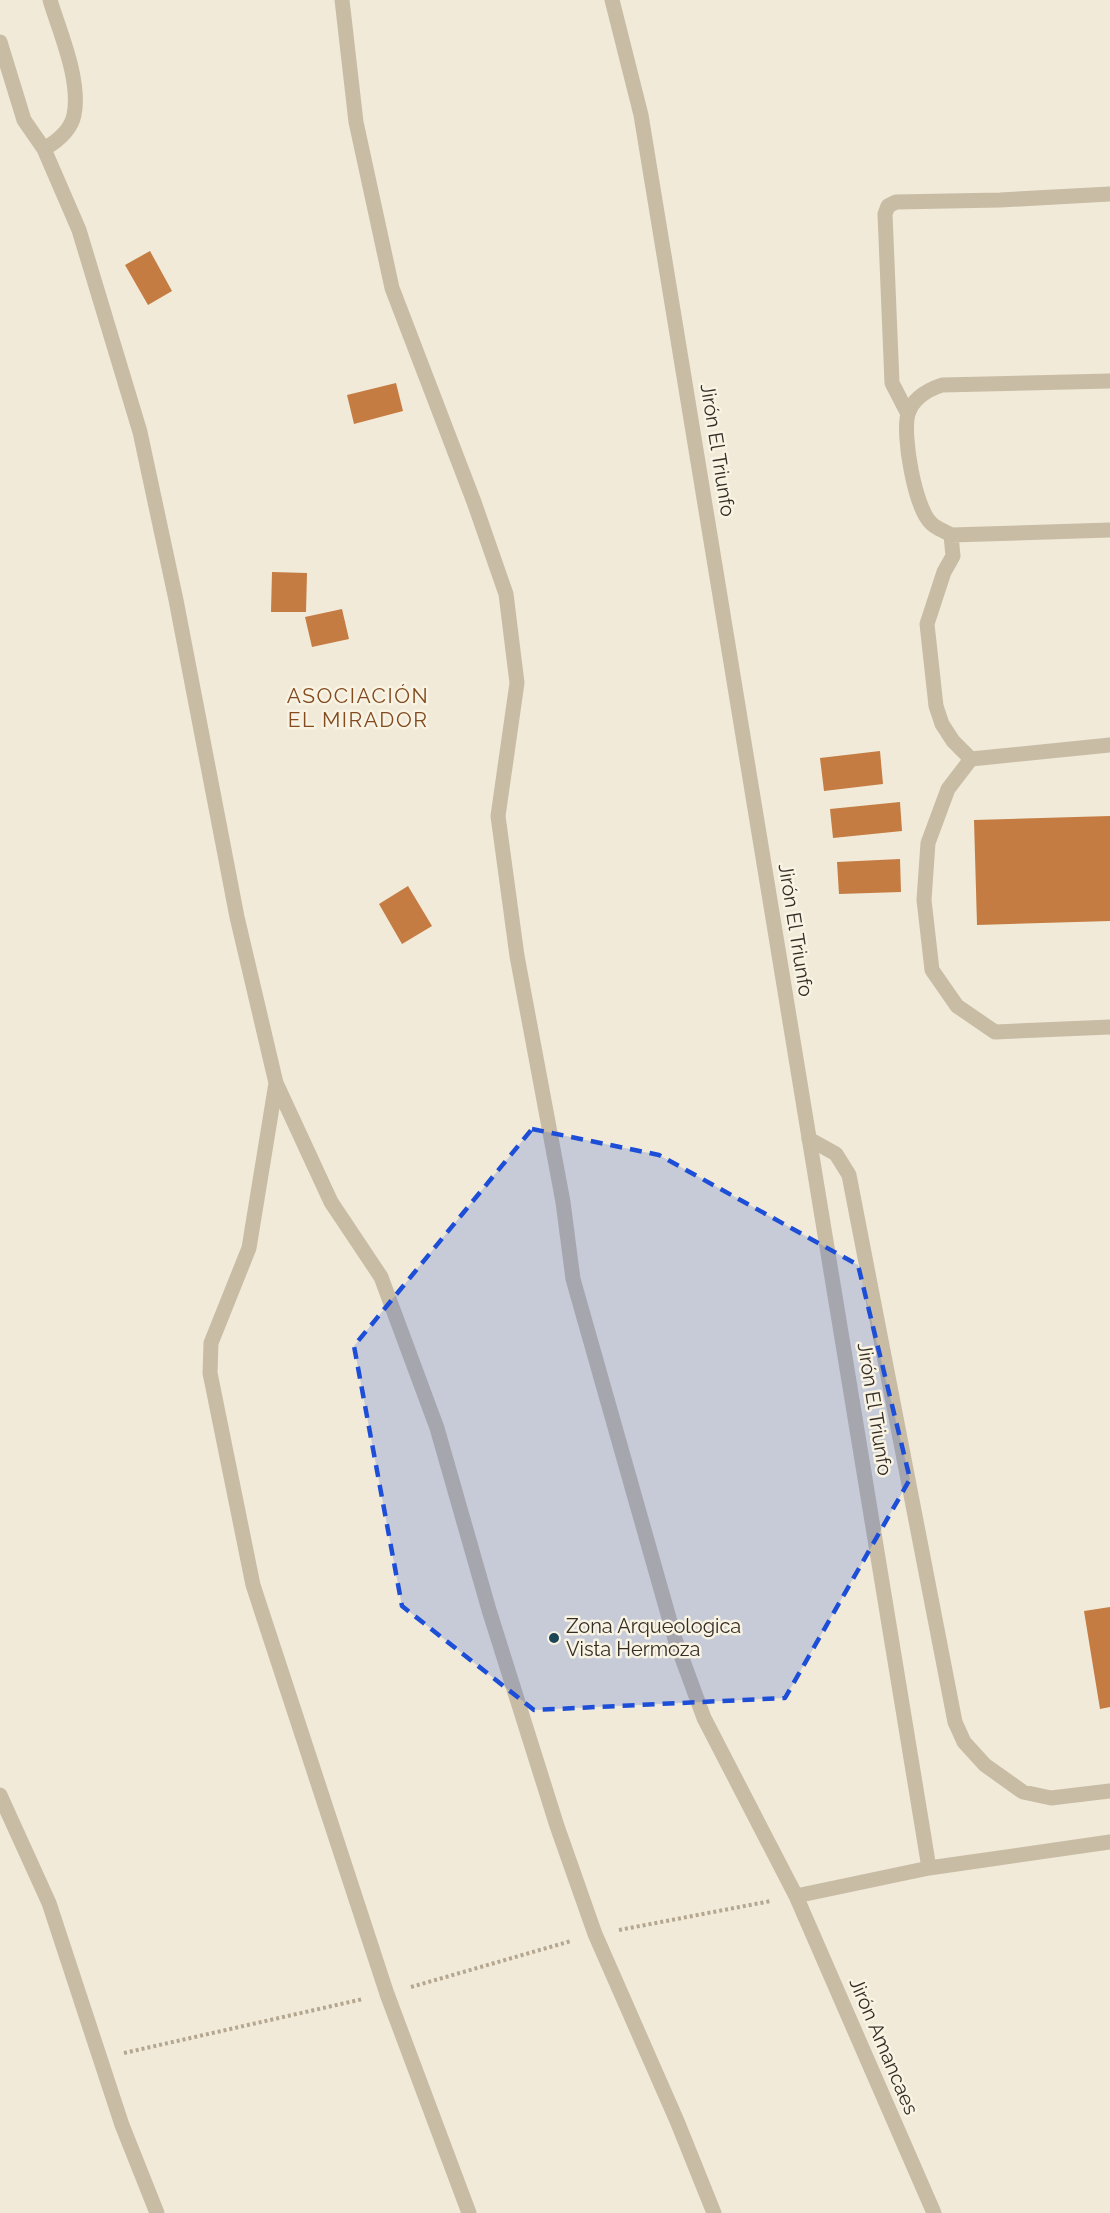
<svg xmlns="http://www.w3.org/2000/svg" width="1110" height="2213" viewBox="0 0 1110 2213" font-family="Raleway,sans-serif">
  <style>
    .building { fill: #c47c42 }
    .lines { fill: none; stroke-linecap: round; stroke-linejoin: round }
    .path { stroke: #b4a68f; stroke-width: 4; stroke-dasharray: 3 3; stroke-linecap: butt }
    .service { stroke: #c8bca5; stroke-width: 15 }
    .minor { stroke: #c8bca5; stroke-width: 15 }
    .marked { fill: #1d4ed8; fill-opacity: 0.2; stroke: #1d4ed8; stroke-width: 4.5; stroke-dasharray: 12 8; stroke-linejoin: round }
    .poi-dot { fill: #1c4654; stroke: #f9f3e4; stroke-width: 2 }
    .labels { text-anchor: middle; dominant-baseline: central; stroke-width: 5; stroke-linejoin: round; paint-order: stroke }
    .street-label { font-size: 20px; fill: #342d26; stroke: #f9f3e4 }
    .poi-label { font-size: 20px; fill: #342d26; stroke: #f9f3e4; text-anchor: start }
    .neighbourhood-label { font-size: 21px; letter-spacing: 1.5px; fill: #824b20; stroke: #f9f3e4 }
  </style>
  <rect width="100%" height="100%" fill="#f1ead8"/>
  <!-- building -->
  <path class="building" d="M 150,251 L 172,291 L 148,305 L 125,265 Z
    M 396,383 L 403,411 L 354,424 L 347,395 Z
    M 272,572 L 307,573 L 306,612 L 271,612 Z
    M 342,609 L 349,639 L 312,647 L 305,617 Z
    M 880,751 L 883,784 L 824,791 L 820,758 Z
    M 900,802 L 902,831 L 833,838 L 830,809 Z
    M 1110,816 L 1110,921 L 977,925 L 974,820 Z
    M 900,859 L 901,892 L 839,894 L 837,862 Z
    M 408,886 L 432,926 L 402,944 L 379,904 Z
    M 1110,1607 L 1110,1707 L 1100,1709 L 1084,1611 Z"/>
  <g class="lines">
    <!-- path -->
    <path class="path" d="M 619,1930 L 771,1901
      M 411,1987 L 571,1941
      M 124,2053 L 363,1999"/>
    <!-- service -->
    <path class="service" d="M 1110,381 L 942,385 C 927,390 913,398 908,414 C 902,435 915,508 931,523 C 935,528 945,531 951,535 L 1110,530
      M 908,414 L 892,383 L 885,214 L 888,206 L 896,202 L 1000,200 L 1110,194
      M 951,535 L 953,556 L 944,572 L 927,624 L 936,706 L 942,724 L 953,741 L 971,759
      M 1110,745 L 971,759 L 948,789 L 928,843 L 924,900 L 932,970 L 957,1006 L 995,1032 L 1110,1027
      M 809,1139 L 836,1154 L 849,1175 L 955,1722 L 964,1742 L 985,1765 L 1023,1792 L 1051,1798 L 1110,1791"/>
    <!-- minor -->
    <path class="minor" d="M 342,0 L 356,122 L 392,288 L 474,502 L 506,594 L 517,683 L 498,816 L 517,956 L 563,1202 L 573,1279 L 675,1639 L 704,1718 L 796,1896 L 934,2213
      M 612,0 L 641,115 L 929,1868
      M 0,42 L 24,120 L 44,149 C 56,142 71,130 74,115 C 81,80 60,33 50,0
      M 44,149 L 79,230 L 140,432 L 176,600 L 237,917 L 276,1083 L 331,1202 L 381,1277 L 437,1428 L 489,1610 L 557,1826 L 595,1934 L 677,2121 L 714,2213
      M 276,1083 L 249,1248 L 211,1343 L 210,1373 L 253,1585 L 387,1994 L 469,2213
      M 0,1795 L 49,1903 L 122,2125 L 157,2213
      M 796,1896 L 929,1868 L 1110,1842"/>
  </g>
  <!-- marked area -->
  <path class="marked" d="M 532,1129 L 659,1155 L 858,1265 L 910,1479 L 785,1698 L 534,1710 L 402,1606 L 354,1346 Z"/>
  <!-- markers -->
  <circle class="poi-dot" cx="554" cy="1638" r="6"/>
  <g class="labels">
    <!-- street labels -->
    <g class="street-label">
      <text transform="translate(718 450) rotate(81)">Jirón El Triunfo</text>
      <text transform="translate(796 930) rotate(81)">Jirón El Triunfo</text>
      <text transform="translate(875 1409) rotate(81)">Jirón El Triunfo</text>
      <text transform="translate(884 2046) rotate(67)">Jirón Amancaes</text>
    </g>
    <!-- poi labels -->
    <g class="poi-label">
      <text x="566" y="1626">Zona Arqueologica<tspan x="566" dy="23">Vista Hermoza</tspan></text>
    </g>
    <!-- neighbourhood labels -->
    <g class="neighbourhood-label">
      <text x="358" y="695">ASOCIACIÓN<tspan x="358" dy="24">EL MIRADOR</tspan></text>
    </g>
  </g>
</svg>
